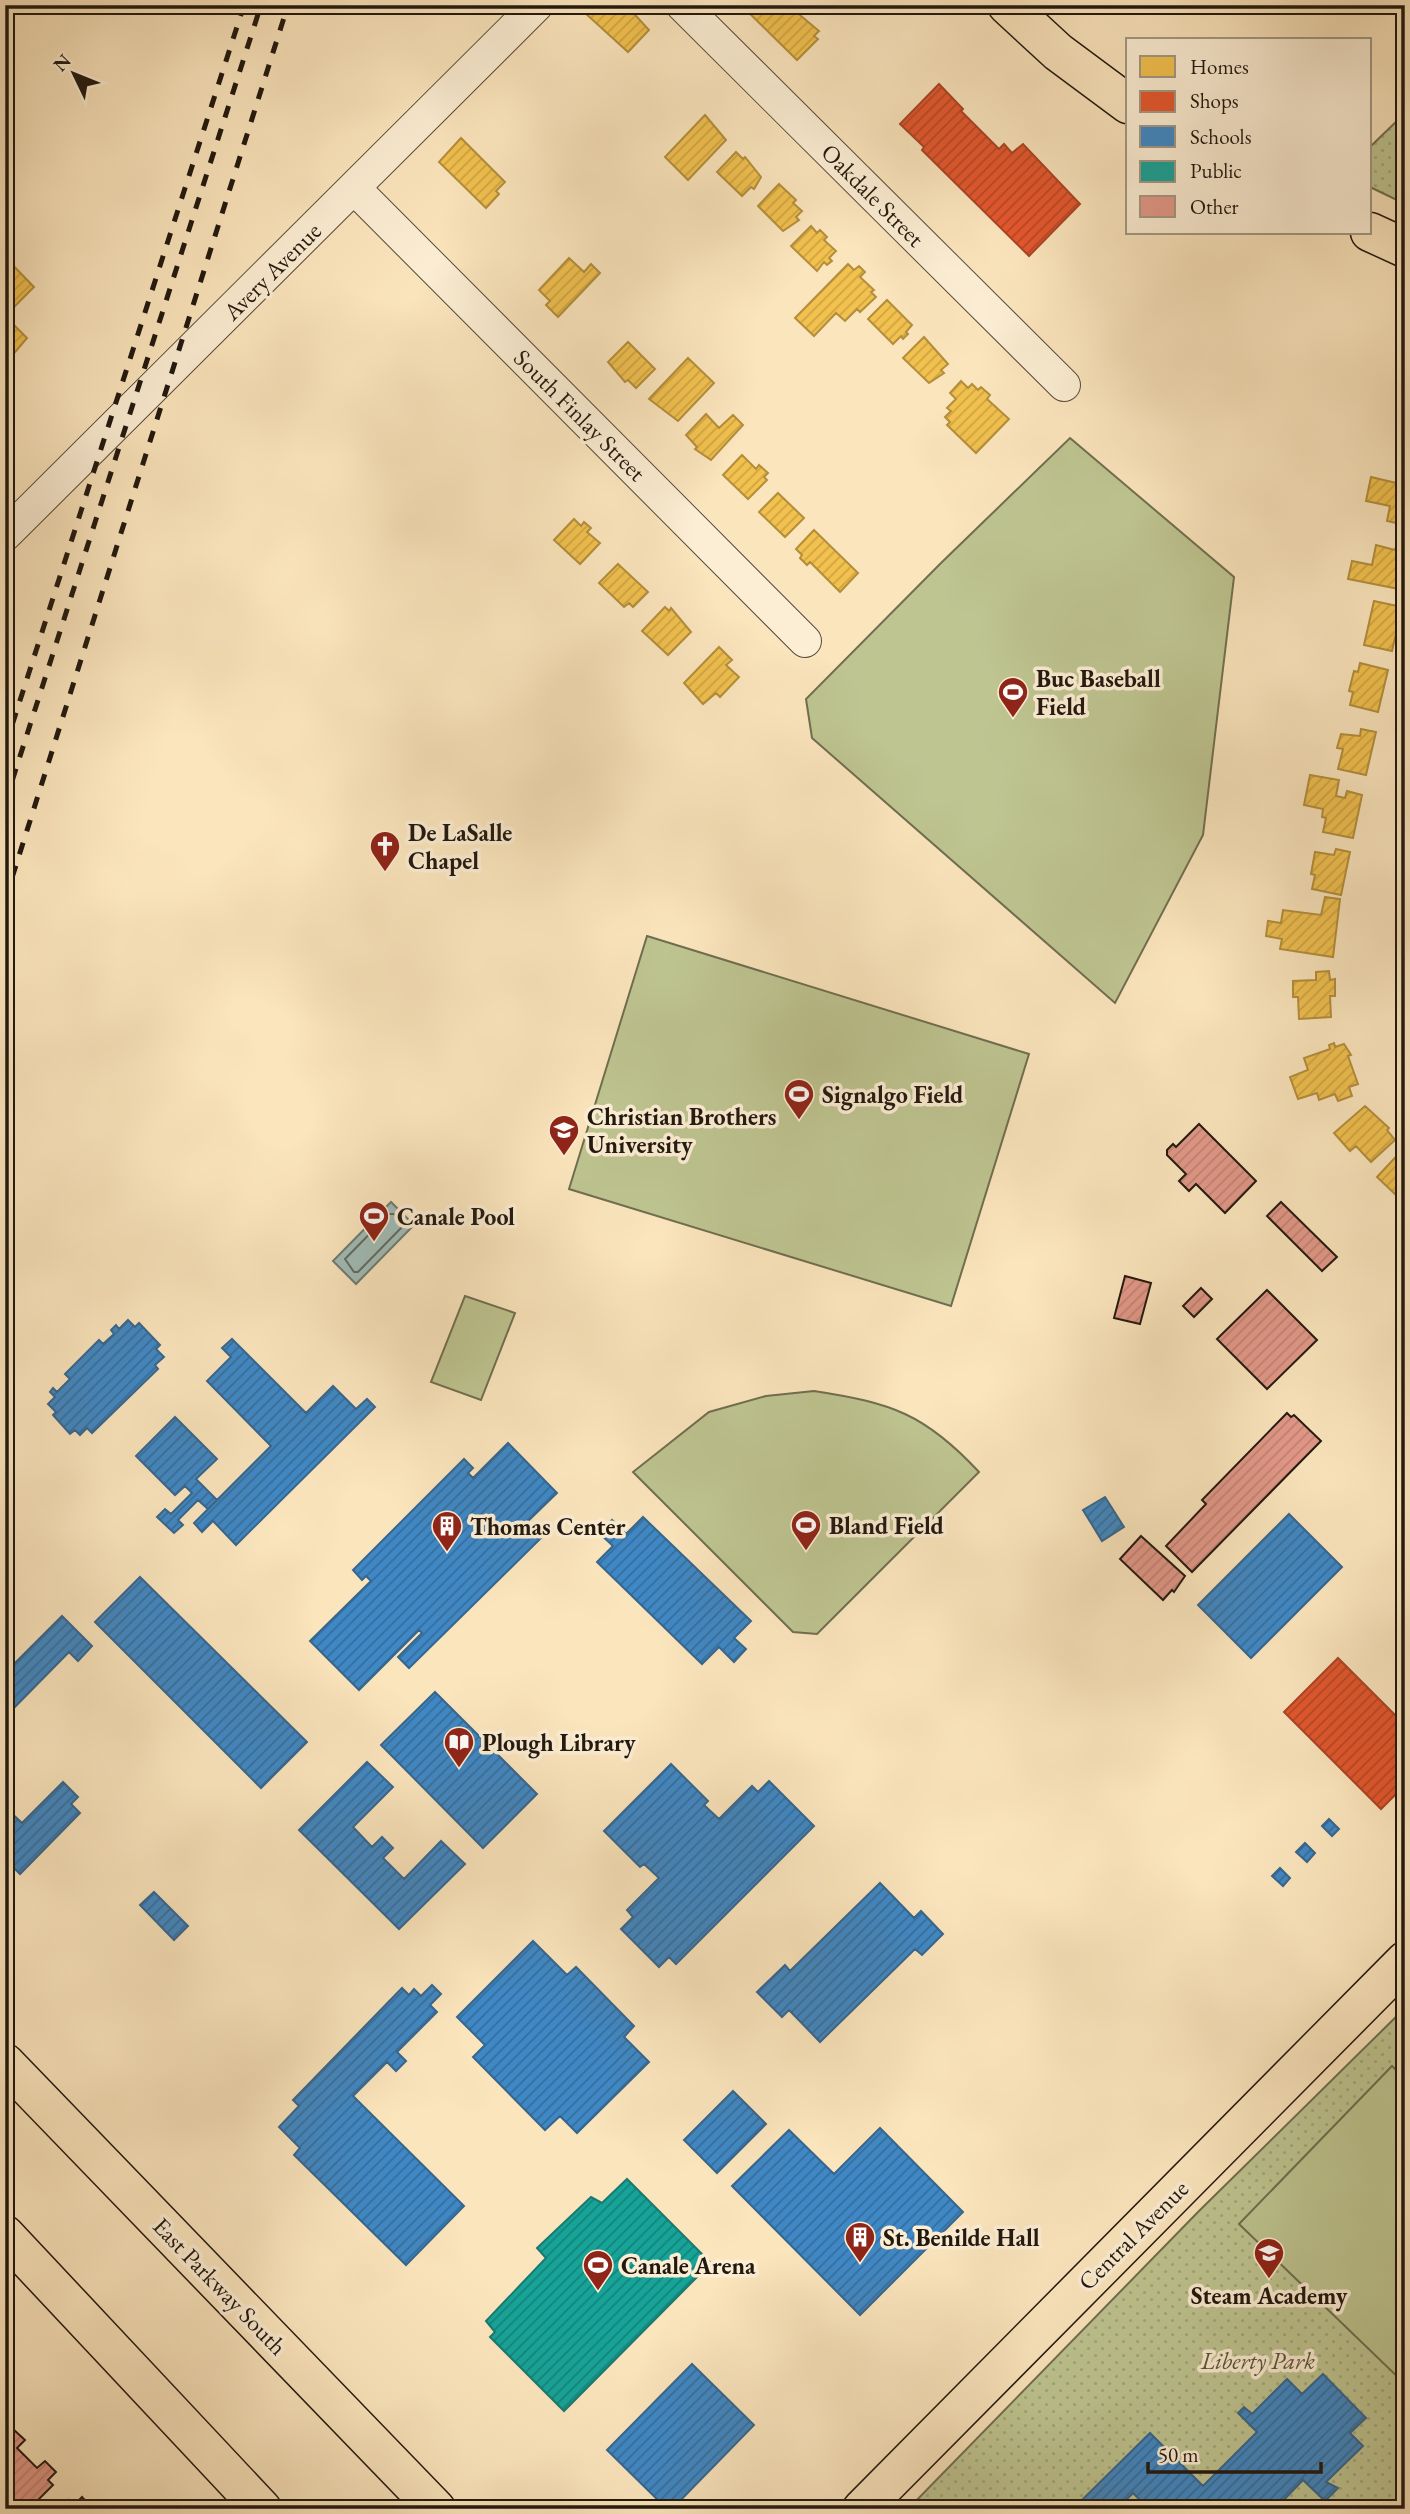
<svg xmlns="http://www.w3.org/2000/svg" width="1410" height="2514" viewBox="0 0 1410 2514" font-family="'EB Garamond',serif">
  <style>
    .green { fill: url(#green-dots); stroke: #706e50; stroke-width: 2 }
    .pitch { fill: #bec591; stroke: #706e50; stroke-width: 2 }
    .water { fill: #a0bdb8; stroke: #6d7b74; stroke-width: 2 }
    .homes { fill: url(#homes-hatch); stroke: #b38e3b; stroke-width: 2 }
    .shops { fill: url(#shops-hatch); stroke: #aa4425; stroke-width: 2 }
    .schools { fill: url(#schools-hatch); stroke: #36668e; stroke-width: 2 }
    .public { fill: url(#public-hatch); stroke: #1a796f; stroke-width: 2 }
    .lines { fill: none; stroke-linecap: round; stroke-linejoin: round }
    .shore { stroke: #606a64; stroke-width: 2 }
    .building { fill: url(#building-hatch); stroke: #21180f; stroke-width: 2 }
    .minor-casing { stroke: #584b3a; stroke-width: 34 }
    .major-casing { stroke: #21180f; stroke-width: 41 }
    .minor { stroke: #fceed4; stroke-width: 32 }
    .major { stroke: #fbe5bd; stroke-width: 38 }
    .rail { stroke: #21180f; stroke-width: 5; stroke-dasharray: 12 12; stroke-linecap: butt }
    .labels { text-anchor: middle; dominant-baseline: central; stroke-width: 7; stroke-linejoin: round; paint-order: stroke }
    .street-label { font-size: 24px; fill: #21180f; stroke: #fceed4 }
    .poi-label { font-size: 24px; font-weight: bold; fill: #21180f; stroke: #fceed4; text-anchor: start }
    .park-label { font-size: 24px; font-style: italic; fill: #58553c; stroke: #fceed4 }
  </style>
  <defs>
    <pattern id="green-dots" width="8" height="8" patternUnits="userSpaceOnUse" patternTransform="scale(1.75)"><rect width="8" height="8" fill="#bec591"/><path d="M2 2h.1M6 6h.1" fill="none" stroke="#a3a87c" stroke-width="1.8" stroke-linecap="round"/></pattern>
    <pattern id="homes-hatch" width="6" height="6" patternUnits="userSpaceOnUse" patternTransform="scale(1.75)"><rect width="6" height="6" fill="#f2c14e"/><path d="M-1 1l2-2M0 6l6-6M5 7l2-2" fill="none" stroke="#cfa543"/></pattern>
    <pattern id="shops-hatch" width="6" height="6" patternUnits="userSpaceOnUse" patternTransform="scale(1.75)"><rect width="6" height="6" fill="#e4572e"/><path d="M-1 1l2-2M0 6l6-6M5 7l2-2" fill="none" stroke="#b84726"/></pattern>
    <pattern id="schools-hatch" width="6" height="6" patternUnits="userSpaceOnUse" patternTransform="scale(1.75)"><rect width="6" height="6" fill="#3f88c5"/><path d="M-1 1l2-2M0 6l6-6M5 7l2-2" fill="none" stroke="#346e9e"/></pattern>
    <pattern id="public-hatch" width="6" height="6" patternUnits="userSpaceOnUse" patternTransform="scale(1.75)"><rect width="6" height="6" fill="#17a398"/><path d="M-1 1l2-2M0 6l6-6M5 7l2-2" fill="none" stroke="#14847a"/></pattern>
    <pattern id="building-hatch" width="6" height="6" patternUnits="userSpaceOnUse" patternTransform="scale(1.75)"><rect width="6" height="6" fill="#e39889"/><path d="M-1 1l2-2M0 6l6-6M5 7l2-2" fill="none" stroke="#c28275"/></pattern>
  </defs>
  <rect width="100%" height="100%" fill="#fbe5bd"/>
  <filter id="stains"><feTurbulence type="fractalNoise" baseFrequency=".00286" numOctaves="4"/><feColorMatrix values="0 0 0 0 .2 0 0 0 0 .09 0 0 0 0 .02 0 0 0 .5 -.17"/></filter>
  <radialGradient id="worn" r=".72"><stop offset=".6" stop-color="#630" stop-opacity="0"/><stop offset="1" stop-color="#630" stop-opacity=".3"/></radialGradient>
  <!-- green -->
  <path class="green" d="M 1405,113 L 1405,204 L 1370,187 L 1370,147 Z
    M 1405,2008 L 1405,2509 L 908,2509 L 1199,2211 Z"/>
  <!-- pitch -->
  <path class="pitch" d="M 1070,438 L 1234,577 L 1203,835 L 1115,1003 L 812,738 L 806,699 L 941,563 Z
    M 647,936 L 1029,1054 L 951,1306 L 569,1189 Z
    M 465,1296 L 515,1313 L 481,1400 L 431,1382 Z
    M 814,1391 C 892,1403 925,1414 979,1472 L 817,1634 L 793,1632 L 633,1472 L 709,1412 L 766,1396 Z
    M 1392,2066 L 1405,2079 L 1405,2384 L 1239,2224 Z"/>
  <!-- water -->
  <path class="water" d="M 391,1202 L 414,1225 L 356,1284 L 333,1261 Z"/>
  <!-- homes -->
  <path class="homes" d="M 592,5 L 626,5 L 649,30 L 628,52 L 585,13 Z
    M 741,5 L 788,5 L 819,31 L 814,36 L 818,39 L 797,60 Z
    M 705,115 L 726,140 L 688,180 L 665,157 Z
    M 461,138 L 505,182 L 496,191 L 499,194 L 486,208 L 439,162 Z
    M 736,152 L 743,159 L 745,157 L 761,177 L 754,189 L 751,187 L 742,196 L 717,172 Z
    M 779,184 L 796,200 L 793,203 L 802,211 L 796,217 L 799,220 L 783,231 L 758,206 Z
    M 811,226 L 817,233 L 820,230 L 827,237 L 824,240 L 836,251 L 829,258 L 832,261 L 827,265 L 824,262 L 817,271 L 791,246 Z
    M 5,257 L 34,287 L 11,310 L 5,304 Z
    M 569,258 L 584,272 L 591,264 L 600,273 L 558,317 L 546,305 L 550,301 L 539,290 Z
    M 848,264 L 854,270 L 859,266 L 865,272 L 860,277 L 874,290 L 871,292 L 876,297 L 860,312 L 857,309 L 845,321 L 836,313 L 814,336 L 795,318 Z
    M 887,300 L 912,325 L 906,332 L 908,334 L 903,339 L 901,336 L 893,344 L 868,319 Z
    M 5,316 L 27,338 L 5,364 Z
    M 924,337 L 948,364 L 941,370 L 944,373 L 929,383 L 903,358 Z
    M 628,342 L 655,369 L 636,388 L 628,380 L 625,382 L 608,362 Z
    M 688,358 L 714,383 L 678,421 L 649,399 Z
    M 961,381 L 968,388 L 972,384 L 978,390 L 981,387 L 990,395 L 987,399 L 1009,419 L 976,453 L 947,425 L 950,422 L 945,417 L 951,411 L 947,408 L 956,399 L 950,393 Z
    M 706,414 L 719,428 L 733,415 L 743,425 L 711,460 L 695,449 L 697,447 L 686,435 Z
    M 1405,424 L 1405,460 L 1397,458 Z
    M 742,455 L 756,469 L 759,465 L 768,473 L 764,477 L 767,480 L 748,499 L 723,475 Z
    M 1371,477 L 1405,485 L 1405,525 L 1387,521 L 1390,506 L 1366,501 Z
    M 778,493 L 804,518 L 785,537 L 759,512 Z
    M 574,519 L 581,526 L 584,522 L 591,528 L 587,532 L 600,543 L 580,564 L 554,540 Z
    M 814,530 L 858,573 L 840,592 L 810,562 L 807,565 L 800,558 L 802,555 L 796,549 Z
    M 1397,543 L 1405,545 L 1404,590 L 1348,579 L 1352,561 L 1372,565 L 1376,545 L 1395,550 Z
    M 618,564 L 648,592 L 633,607 L 629,603 L 624,607 L 599,583 Z
    M 1374,601 L 1402,607 L 1392,651 L 1364,645 Z
    M 665,607 L 669,611 L 671,608 L 691,632 L 668,655 L 642,631 Z
    M 719,647 L 732,660 L 726,665 L 739,677 L 720,697 L 716,693 L 703,704 L 684,683 Z
    M 1360,663 L 1388,670 L 1378,712 L 1350,705 L 1353,692 L 1349,691 L 1354,671 L 1358,672 Z
    M 1361,729 L 1376,732 L 1366,775 L 1338,769 L 1343,749 L 1337,748 L 1341,734 L 1360,736 Z
    M 1310,775 L 1339,780 L 1336,796 L 1345,798 L 1347,791 L 1362,795 L 1353,838 L 1323,832 L 1326,818 L 1322,817 L 1323,809 L 1304,805 Z
    M 1336,849 L 1350,852 L 1341,895 L 1312,889 L 1315,875 L 1311,874 L 1315,852 L 1334,855 Z
    M 1325,897 L 1340,899 L 1333,957 L 1280,949 L 1282,939 L 1266,936 L 1268,921 L 1281,923 L 1283,910 L 1321,915 Z
    M 1329,971 L 1330,980 L 1335,979 L 1335,996 L 1330,996 L 1331,1017 L 1299,1019 L 1298,997 L 1293,997 L 1293,981 L 1316,980 L 1316,972 Z
    M 1334,1043 L 1335,1047 L 1344,1044 L 1351,1055 L 1348,1056 L 1358,1084 L 1349,1087 L 1352,1096 L 1338,1101 L 1335,1094 L 1319,1100 L 1317,1093 L 1298,1099 L 1290,1077 L 1308,1070 L 1304,1058 L 1330,1049 L 1329,1045 Z
    M 1365,1106 L 1389,1128 L 1387,1130 L 1395,1140 L 1371,1162 L 1356,1146 L 1350,1151 L 1334,1133 Z
    M 1404,1148 L 1405,1192 L 1402,1190 L 1397,1196 L 1377,1177 Z"/>
  <!-- shops -->
  <path class="shops" d="M 939,84 L 963,109 L 961,111 L 999,149 L 1004,144 L 1012,153 L 1023,144 L 1080,204 L 1029,256 L 922,150 L 924,147 L 900,124 Z
    M 1338,1658 L 1405,1725 L 1405,1785 L 1381,1809 L 1284,1712 Z"/>
  <!-- schools -->
  <path class="schools" d="M 128,1320 L 135,1327 L 139,1323 L 160,1345 L 156,1349 L 164,1357 L 155,1365 L 158,1369 L 92,1433 L 87,1428 L 80,1435 L 75,1430 L 70,1434 L 53,1415 L 56,1412 L 48,1404 L 55,1397 L 50,1392 L 53,1388 L 57,1392 L 70,1379 L 65,1374 L 99,1340 L 103,1344 L 114,1334 L 111,1330 L 116,1325 L 119,1329 Z
    M 232,1339 L 306,1413 L 333,1386 L 356,1409 L 367,1399 L 375,1407 L 236,1545 L 213,1521 L 202,1532 L 194,1523 L 271,1446 L 207,1381 L 231,1357 L 222,1348 Z
    M 175,1417 L 217,1459 L 196,1479 L 217,1500 L 208,1509 L 198,1500 L 178,1520 L 183,1525 L 174,1533 L 157,1517 L 165,1509 L 171,1514 L 192,1493 L 185,1486 L 175,1495 L 136,1456 Z
    M 508,1443 L 557,1493 L 523,1526 L 528,1531 L 532,1527 L 542,1537 L 409,1668 L 398,1657 L 422,1633 L 419,1630 L 359,1690 L 310,1641 L 371,1581 L 366,1576 L 362,1580 L 353,1570 L 464,1459 L 473,1468 L 468,1473 L 473,1478 Z
    M 1105,1497 L 1124,1527 L 1102,1541 L 1083,1510 Z
    M 1289,1514 L 1342,1567 L 1251,1658 L 1198,1605 Z
    M 643,1517 L 751,1621 L 734,1638 L 746,1649 L 734,1662 L 719,1647 L 702,1664 L 597,1562 L 613,1546 L 599,1533 L 612,1520 L 626,1534 Z
    M 140,1577 L 307,1742 L 261,1788 L 95,1622 Z
    M 62,1616 L 92,1646 L 78,1661 L 69,1652 L 5,1717 L 5,1673 Z
    M 435,1692 L 537,1794 L 483,1848 L 381,1745 Z
    M 367,1762 L 393,1787 L 353,1827 L 372,1847 L 382,1837 L 393,1848 L 383,1858 L 404,1879 L 441,1841 L 465,1864 L 399,1929 L 299,1830 Z
    M 671,1764 L 708,1801 L 704,1805 L 719,1819 L 752,1786 L 758,1792 L 769,1781 L 814,1826 L 676,1964 L 669,1957 L 659,1967 L 621,1929 L 633,1917 L 627,1910 L 659,1878 L 644,1864 L 640,1867 L 604,1831 Z
    M 63,1782 L 78,1797 L 71,1804 L 80,1813 L 20,1874 L 5,1859 L 5,1807 L 22,1823 Z
    M 1329,1819 L 1339,1829 L 1332,1836 L 1322,1826 Z
    M 1305,1843 L 1315,1853 L 1307,1862 L 1296,1852 Z
    M 1280,1868 L 1290,1878 L 1283,1886 L 1272,1876 Z
    M 880,1883 L 914,1918 L 921,1911 L 943,1934 L 922,1955 L 915,1949 L 820,2042 L 789,2010 L 782,2017 L 757,1992 L 785,1965 L 790,1971 Z
    M 154,1892 L 188,1926 L 174,1940 L 140,1905 Z
    M 533,1941 L 567,1975 L 576,1967 L 634,2026 L 624,2037 L 649,2062 L 577,2133 L 560,2116 L 545,2130 L 473,2057 L 485,2045 L 457,2017 Z
    M 432,1985 L 441,1994 L 430,2005 L 437,2012 L 397,2052 L 406,2061 L 396,2071 L 387,2062 L 353,2096 L 464,2206 L 406,2265 L 294,2155 L 300,2148 L 279,2127 L 299,2106 L 293,2100 L 402,1988 L 409,1995 L 414,1989 L 421,1996 Z
    M 733,2091 L 766,2124 L 717,2173 L 684,2140 Z
    M 880,2128 L 963,2212 L 860,2315 L 732,2186 L 789,2130 L 834,2174 Z
    M 692,2364 L 754,2425 L 672,2509 L 667,2509 L 607,2450 Z
    M 1323,2374 L 1366,2418 L 1350,2433 L 1363,2446 L 1326,2482 L 1338,2488 L 1325,2501 L 1303,2480 L 1275,2509 L 1149,2509 L 1133,2493 L 1117,2509 L 1093,2509 L 1083,2499 L 1150,2433 L 1203,2486 L 1257,2432 L 1238,2413 L 1244,2407 L 1252,2414 L 1287,2379 L 1302,2394 Z"/>
  <!-- public -->
  <path class="public" d="M 627,2179 L 711,2263 L 564,2411 L 490,2337 L 495,2332 L 486,2321 L 546,2258 L 537,2248 L 591,2197 L 602,2203 Z"/>
  <g class="lines">
    <!-- shore -->
    <path class="shore" d="M 389,1214 L 394,1214 L 402,1227 L 358,1272 L 354,1272 L 345,1259 Z"/>
  </g>
  <!-- building -->
  <path class="building" d="M 1199,1124 L 1256,1181 L 1225,1213 L 1196,1184 L 1189,1191 L 1179,1181 L 1186,1174 L 1167,1155 L 1167,1150 L 1173,1144 L 1176,1147 Z
    M 1281,1202 L 1337,1257 L 1322,1271 L 1267,1216 Z
    M 1125,1276 L 1151,1283 L 1140,1324 L 1114,1318 Z
    M 1201,1288 L 1212,1299 L 1194,1317 L 1183,1306 Z
    M 1267,1290 L 1317,1340 L 1267,1389 L 1217,1339 Z
    M 1287,1413 L 1291,1417 L 1294,1415 L 1321,1441 L 1192,1572 L 1166,1546 L 1206,1504 L 1202,1500 Z
    M 1141,1536 L 1185,1576 L 1174,1592 L 1172,1590 L 1163,1600 L 1120,1559 Z
    M 13,2429 L 25,2440 L 17,2448 L 37,2468 L 45,2461 L 56,2472 L 48,2480 L 53,2485 L 29,2509 L 18,2509 L 5,2496 L 5,2437 Z
    M 82,2497 L 93,2509 L 60,2509 L 69,2500 L 74,2505 Z"/>
  <g class="lines">
    <!-- minor casing -->
    <g class="minor-casing">
      <path id="minor" d="M 682,5 L 1064,385
        M 355,189 L 805,641
        M 5,535 L 537,5"/>
    </g>
    <!-- major casing -->
    <g class="major-casing">
      <path id="major" d="M 1007,5 L 1058,52 L 1128,104
        M 1370,232 L 1405,248
        M 5,2063 L 436,2509
        M 5,2235 L 262,2509
        M 862,2509 L 1405,1961"/>
    </g>
    <!-- minor -->
    <use href="#minor" class="minor"/>
    <!-- major -->
    <use href="#major" class="major"/>
    <!-- rail -->
    <path class="rail" d="M 5,747 L 244,5
      M 5,803 L 261,5
      M 5,900 L 288,5"/>
  </g>
  <!-- icons -->
  <defs>
    <g id="stadium-pin" transform="scale(1.575)"><path d="M0 17L-7.5 6A9.5 9.5 0 1 1 7.5 6Z" fill="#8f2418" stroke="#fceed4"/><path d="M0-5a6.5 5 0 1 0 0 10a6.5 5 0 1 0 0-10ZM-3.5-1.8h7v3.6h-7Z" fill="#fff"/></g>
    <g id="church-pin" transform="scale(1.575)"><path d="M0 17L-7.5 6A9.5 9.5 0 1 1 7.5 6Z" fill="#8f2418" stroke="#fceed4"/><path d="M-1.2-6h2.4v3.5h3.3v2.4h-3.3V6h-2.4V-.1h-3.3v-2.4h3.3Z" fill="#fff"/></g>
    <g id="university-pin" transform="scale(1.575)"><path d="M0 17L-7.5 6A9.5 9.5 0 1 1 7.5 6Z" fill="#8f2418" stroke="#fceed4"/><path d="M0-5L7-2L0 1L-7-2ZM-4 1L0 2.5L4 1V4Q0 6-4 4Z" fill="#fff"/></g>
    <g id="building-pin" transform="scale(1.575)"><path d="M0 17L-7.5 6A9.5 9.5 0 1 1 7.5 6Z" fill="#8f2418" stroke="#fceed4"/><path d="M-4-6H4V6H1V3H-1V6H-4ZM-2.5-4.3h1.7v1.8h-1.7ZM.8-4.3h1.7v1.8H.8ZM-2.5-1h1.7V.8h-1.7ZM.8-1h1.7V.8H.8Z" fill="#fff"/></g>
    <g id="library-pin" transform="scale(1.575)"><path d="M0 17L-7.5 6A9.5 9.5 0 1 1 7.5 6Z" fill="#8f2418" stroke="#fceed4"/><path d="M-6-4Q-3-5.5-.7-3.5V5Q-3 3-6 4ZM6-4Q3-5.5 .7-3.5V5Q3 3 6 4Z" fill="#fff"/></g>
    <g id="school-pin" transform="scale(1.575)"><path d="M0 17L-7.5 6A9.5 9.5 0 1 1 7.5 6Z" fill="#8f2418" stroke="#fceed4"/><path d="M0-5L7-2L0 1L-7-2ZM-4 1L0 2.5L4 1V4Q0 6-4 4Z" fill="#fff"/></g>
  </defs>
  <g fill-rule="evenodd">
    <use href="#stadium-pin" x="1013" y="692"/>
    <use href="#church-pin" x="385" y="846"/>
    <use href="#stadium-pin" x="799" y="1094"/>
    <use href="#university-pin" x="564" y="1130"/>
    <use href="#stadium-pin" x="374" y="1216"/>
    <use href="#stadium-pin" x="806" y="1525"/>
    <use href="#building-pin" x="447" y="1526"/>
    <use href="#library-pin" x="459" y="1742"/>
    <use href="#building-pin" x="860" y="2237"/>
    <use href="#school-pin" x="1269" y="2253"/>
    <use href="#stadium-pin" x="598" y="2265"/>
  </g>
  <g class="labels">
    <!-- street labels -->
    <g class="street-label">
      <text transform="translate(873 195) rotate(45)">Oakdale Street</text>
      <text transform="translate(272 271) rotate(-45)">Avery Avenue</text>
      <text transform="translate(580 415) rotate(45)">South Finlay Street</text>
      <text transform="translate(1133 2235) rotate(-45)">Central Avenue</text>
      <text transform="translate(220 2286) rotate(46)">East Parkway South</text>
    </g>
    <!-- poi labels -->
    <g class="poi-label">
      <text x="1036" y="678">Buc Baseball<tspan x="1036" dy="28">Field</tspan></text>
      <text x="408" y="832">De LaSalle<tspan x="408" dy="28">Chapel</tspan></text>
      <text x="822" y="1094">Signalgo Field</text>
      <text x="587" y="1116">Christian Brothers<tspan x="587" dy="28">University</tspan></text>
      <text x="397" y="1216">Canale Pool</text>
      <text x="829" y="1525">Bland Field</text>
      <text x="470" y="1526">Thomas Center</text>
      <text x="482" y="1742">Plough Library</text>
      <text x="883" y="2237">St. Benilde Hall</text>
      <text x="621" y="2265">Canale Arena</text>
      <text x="1269" y="2295" text-anchor="middle">Steam Academy</text>
    </g>
    <!-- park labels -->
    <g class="park-label">
      <text x="1258" y="2360">Liberty Park</text>
    </g>
  </g>
  <!-- margin -->
  <rect width="1410" height="2514" fill="none" stroke="#fbe5bd" stroke-width="28"/>
  <rect x="7" y="7" width="1396" height="2500" fill="none" stroke="#21180f" stroke-width="3.5"/>
  <rect x="14" y="14" width="1382" height="2486" fill="none" stroke="#21180f" stroke-width="2"/>
  <!-- legend -->
  <rect x="1126" y="38" width="245" height="196" fill="#fceed4" stroke="#a49885" stroke-width="2"/>
  <rect x="1140" y="56" width="35" height="21" fill="#f2c14e" stroke="#a49885" stroke-width="2"/>
  <text x="1190" y="74" font-size="21" fill="#21180f">Homes</text>
  <rect x="1140" y="91" width="35" height="21" fill="#e4572e" stroke="#a49885" stroke-width="2"/>
  <text x="1190" y="108" font-size="21" fill="#21180f">Shops</text>
  <rect x="1140" y="126" width="35" height="21" fill="#3f88c5" stroke="#a49885" stroke-width="2"/>
  <text x="1190" y="144" font-size="21" fill="#21180f">Schools</text>
  <rect x="1140" y="161" width="35" height="21" fill="#17a398" stroke="#a49885" stroke-width="2"/>
  <text x="1190" y="178" font-size="21" fill="#21180f">Public</text>
  <rect x="1140" y="196" width="35" height="21" fill="#e39889" stroke="#a49885" stroke-width="2"/>
  <text x="1190" y="214" font-size="21" fill="#21180f">Other</text>
  <!-- north arrow -->
  <g transform="translate(74 74) rotate(313)" stroke="#fceed4" stroke-width="5" paint-order="stroke">
  <path d="M0-5L12 26L0 18L-12 26Z" fill="#21180f"/>
  <text y="-10" font-size="19" font-weight="bold" text-anchor="middle" fill="#21180f">N</text>
  </g>
  <!-- scale -->
  <path d="M1148 2462v10h173v-10" fill="none" stroke="#21180f" stroke-width="3.5"/>
  <text x="1158" y="2462" font-size="21" fill="#21180f" stroke="#fceed4" stroke-width="5" paint-order="stroke">50 m</text>
  <rect width="100%" height="100%" filter="url(#stains)"/>
  <rect width="100%" height="100%" fill="url(#worn)"/>
</svg>
